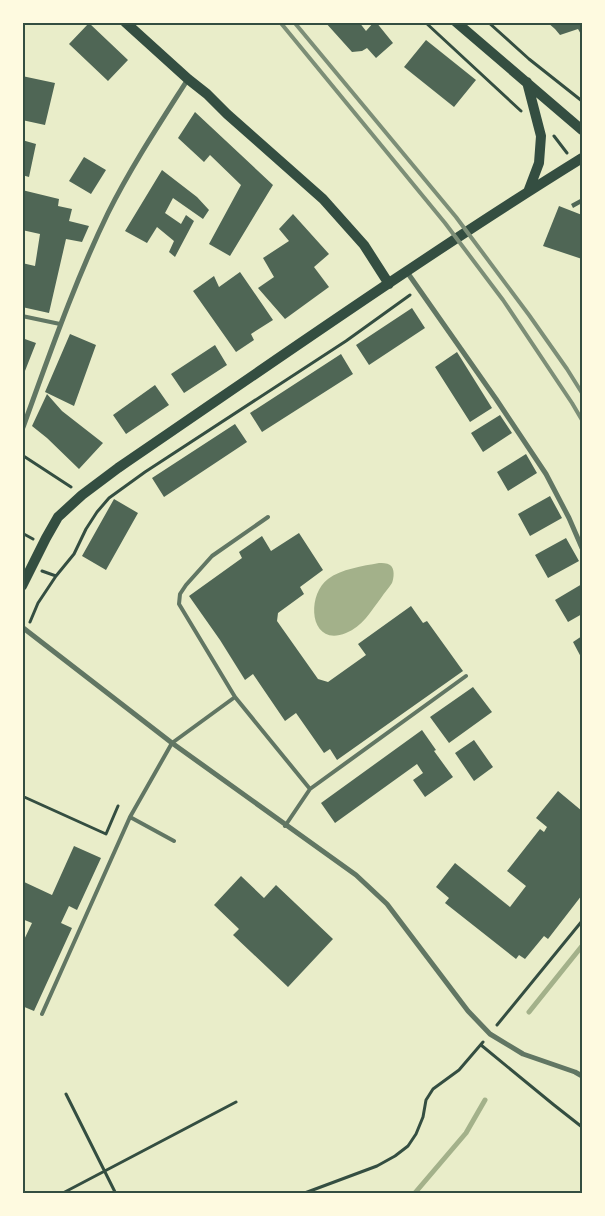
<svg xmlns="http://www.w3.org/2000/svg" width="605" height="1216" viewBox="0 0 605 1216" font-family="'Crimson Pro',serif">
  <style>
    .water { fill: #a3b18a }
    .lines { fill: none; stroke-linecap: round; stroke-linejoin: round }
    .stream { stroke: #a3b18a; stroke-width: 5 }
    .building { fill: #4f6655 }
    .path { stroke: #344e41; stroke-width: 3 }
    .service { stroke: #617663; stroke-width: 4 }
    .minor { stroke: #617663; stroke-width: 5 }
    .secondary { stroke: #344e41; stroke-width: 10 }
    .rail { stroke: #7c8e77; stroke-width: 4 }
    .neatline { fill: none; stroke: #344e41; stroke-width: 2 }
  </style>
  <rect width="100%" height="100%" fill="#e9edc9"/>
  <!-- water -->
  <path class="water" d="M 379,563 C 382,563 387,563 390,565 C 395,568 394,578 392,583 C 389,588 384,593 381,598 C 371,611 362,627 346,633 C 309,648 306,595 328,579 C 341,569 363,566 379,563 Z"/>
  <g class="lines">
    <!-- stream -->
    <path class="stream" d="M 529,1012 L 582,946
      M 414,1194 L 466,1133 L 485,1100"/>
  </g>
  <!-- building -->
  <path class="building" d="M 325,22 L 359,22 L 366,31 L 374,22 L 376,22 L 393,43 L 376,58 L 367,48 L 362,51 L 352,52 Z
    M 547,22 L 582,22 L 582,36 L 578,29 L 560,35 L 555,29 Z
    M 89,23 L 128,60 L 108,81 L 69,44 Z
    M 426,40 L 476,80 L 454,107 L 404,67 Z
    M 22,76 L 55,83 L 45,125 L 22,120 Z
    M 195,112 L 273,185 L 230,256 L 209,244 L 241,185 L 210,155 L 204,162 L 178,138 Z
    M 22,140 L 36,144 L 29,177 L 22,175 Z
    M 84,157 L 106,170 L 91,194 L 69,181 Z
    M 162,170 L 197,197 L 209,210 L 203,219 L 173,198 L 165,213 L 181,224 L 186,215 L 194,221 L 175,257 L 169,252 L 174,241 L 157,227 L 147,243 L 125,231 Z
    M 22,190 L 59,199 L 58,206 L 72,209 L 69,221 L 89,226 L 82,242 L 66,239 L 49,313 L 22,307 L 22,263 L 35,266 L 40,234 L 22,230 Z
    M 582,198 L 582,203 L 573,208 L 571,204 Z
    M 559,206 L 582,215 L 582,259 L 543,246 Z
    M 293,214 L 329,254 L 314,267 L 329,287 L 285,319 L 258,288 L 274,277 L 263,258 L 289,241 L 279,229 Z
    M 240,272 L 273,320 L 251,334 L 254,340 L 236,352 L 193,291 L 214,276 L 219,287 Z
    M 412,308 L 425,328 L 369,365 L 356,345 Z
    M 70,334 L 96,345 L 74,406 L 45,392 Z
    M 22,338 L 36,343 L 23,376 L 22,376 Z
    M 215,345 L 227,365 L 184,393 L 171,374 Z
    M 457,352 L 492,408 L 470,422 L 435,367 Z
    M 341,354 L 353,374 L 262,432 L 250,413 Z
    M 155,385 L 169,405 L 126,434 L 113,415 Z
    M 47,394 L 62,411 L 103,443 L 79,469 L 47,438 L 32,426 Z
    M 500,415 L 512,433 L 483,452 L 471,433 Z
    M 235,424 L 247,442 L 164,497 L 152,478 Z
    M 526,454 L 537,473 L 508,491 L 497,472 Z
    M 550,496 L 562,518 L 530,536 L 518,514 Z
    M 114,499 L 138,513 L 106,570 L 82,556 Z
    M 299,533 L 323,570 L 300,587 L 304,594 L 278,613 L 277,621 L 318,679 L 328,682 L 366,655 L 358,644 L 411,606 L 423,623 L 427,621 L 463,671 L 337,760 L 330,749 L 324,753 L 296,713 L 285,721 L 253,674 L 245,680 L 220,640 L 189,596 L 242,558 L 239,552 L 262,536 L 271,551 Z
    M 566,538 L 579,561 L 548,578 L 535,555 Z
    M 582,584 L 582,614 L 568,622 L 555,600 Z
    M 582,636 L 582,659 L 573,642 Z
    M 473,687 L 492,712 L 449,743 L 430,717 Z
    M 422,730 L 436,750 L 434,751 L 453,777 L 425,797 L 413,780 L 423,773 L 417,764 L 335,823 L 321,803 Z
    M 474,740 L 493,767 L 474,781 L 455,753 Z
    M 558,791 L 582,811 L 582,895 L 548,939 L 544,936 L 525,959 L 519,955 L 516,959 L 445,903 L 449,898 L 436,887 L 455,863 L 510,907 L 526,886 L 507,871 L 540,829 L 544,832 L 547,827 L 536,818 Z
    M 74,846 L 101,858 L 77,910 L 69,906 L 61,923 L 72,928 L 34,1011 L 22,1006 L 22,944 L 32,923 L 22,919 L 22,881 L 52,895 Z
    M 241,876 L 264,898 L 276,885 L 333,939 L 288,987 L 233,935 L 239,929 L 214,905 Z"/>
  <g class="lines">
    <!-- path -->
    <path class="path" d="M 425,22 L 521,111
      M 488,22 L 529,59 L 582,101
      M 554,136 L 567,153
      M 22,455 L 71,487
      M 22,533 L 33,539
      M 42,571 L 56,576
      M 30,622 L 38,603 L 56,576 L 74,554 L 86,529 L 97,512 L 109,498 L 145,472 L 346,341 L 410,295
      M 22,796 L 106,834 L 118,806
      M 497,1025 L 582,921
      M 481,1045 L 554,1105 L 582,1127
      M 66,1094 L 116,1194
      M 61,1194 L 236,1102
      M 302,1194 L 377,1166 L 395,1156 L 408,1146 L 416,1134 L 423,1117 L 426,1100 L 433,1089 L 459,1070 L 483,1042"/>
    <!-- service -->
    <path class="service" d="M 22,316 L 60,324
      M 268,517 L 212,556 L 186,585 L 180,594 L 179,604 L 235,697 L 310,789 L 466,676
      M 130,817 L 174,841
      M 285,826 L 310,789
      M 42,1014 L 130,817 L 172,743 L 235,697"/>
    <!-- minor -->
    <path class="minor" d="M 407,272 L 496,399 L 546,474 L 569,518 L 582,548
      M 22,430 C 49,356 74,283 108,213 C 131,167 160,123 188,79
      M 22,627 L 172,743 L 356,875 L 387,904 L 468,1011 L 490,1034 L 523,1054 L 575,1072 L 582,1076"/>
    <!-- secondary -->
    <path class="secondary" d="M 125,22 L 188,79 L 207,94 L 227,114 L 323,199 L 364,245 L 389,284
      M 456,22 L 582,130
      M 527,82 L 541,136 L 539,163 L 528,192
      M 22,586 L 46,538 L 58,517 L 82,495 L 118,468 C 272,363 424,256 582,158"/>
    <!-- rail -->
    <path class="rail" d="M 280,22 L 445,223 L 503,300 L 572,403 L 582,420
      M 294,22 L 456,217 L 529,315 L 567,369 L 582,393"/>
  </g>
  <!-- border -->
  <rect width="605" height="1216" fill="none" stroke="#fefae0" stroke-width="48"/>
  <rect x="24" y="24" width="557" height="1168" class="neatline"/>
</svg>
